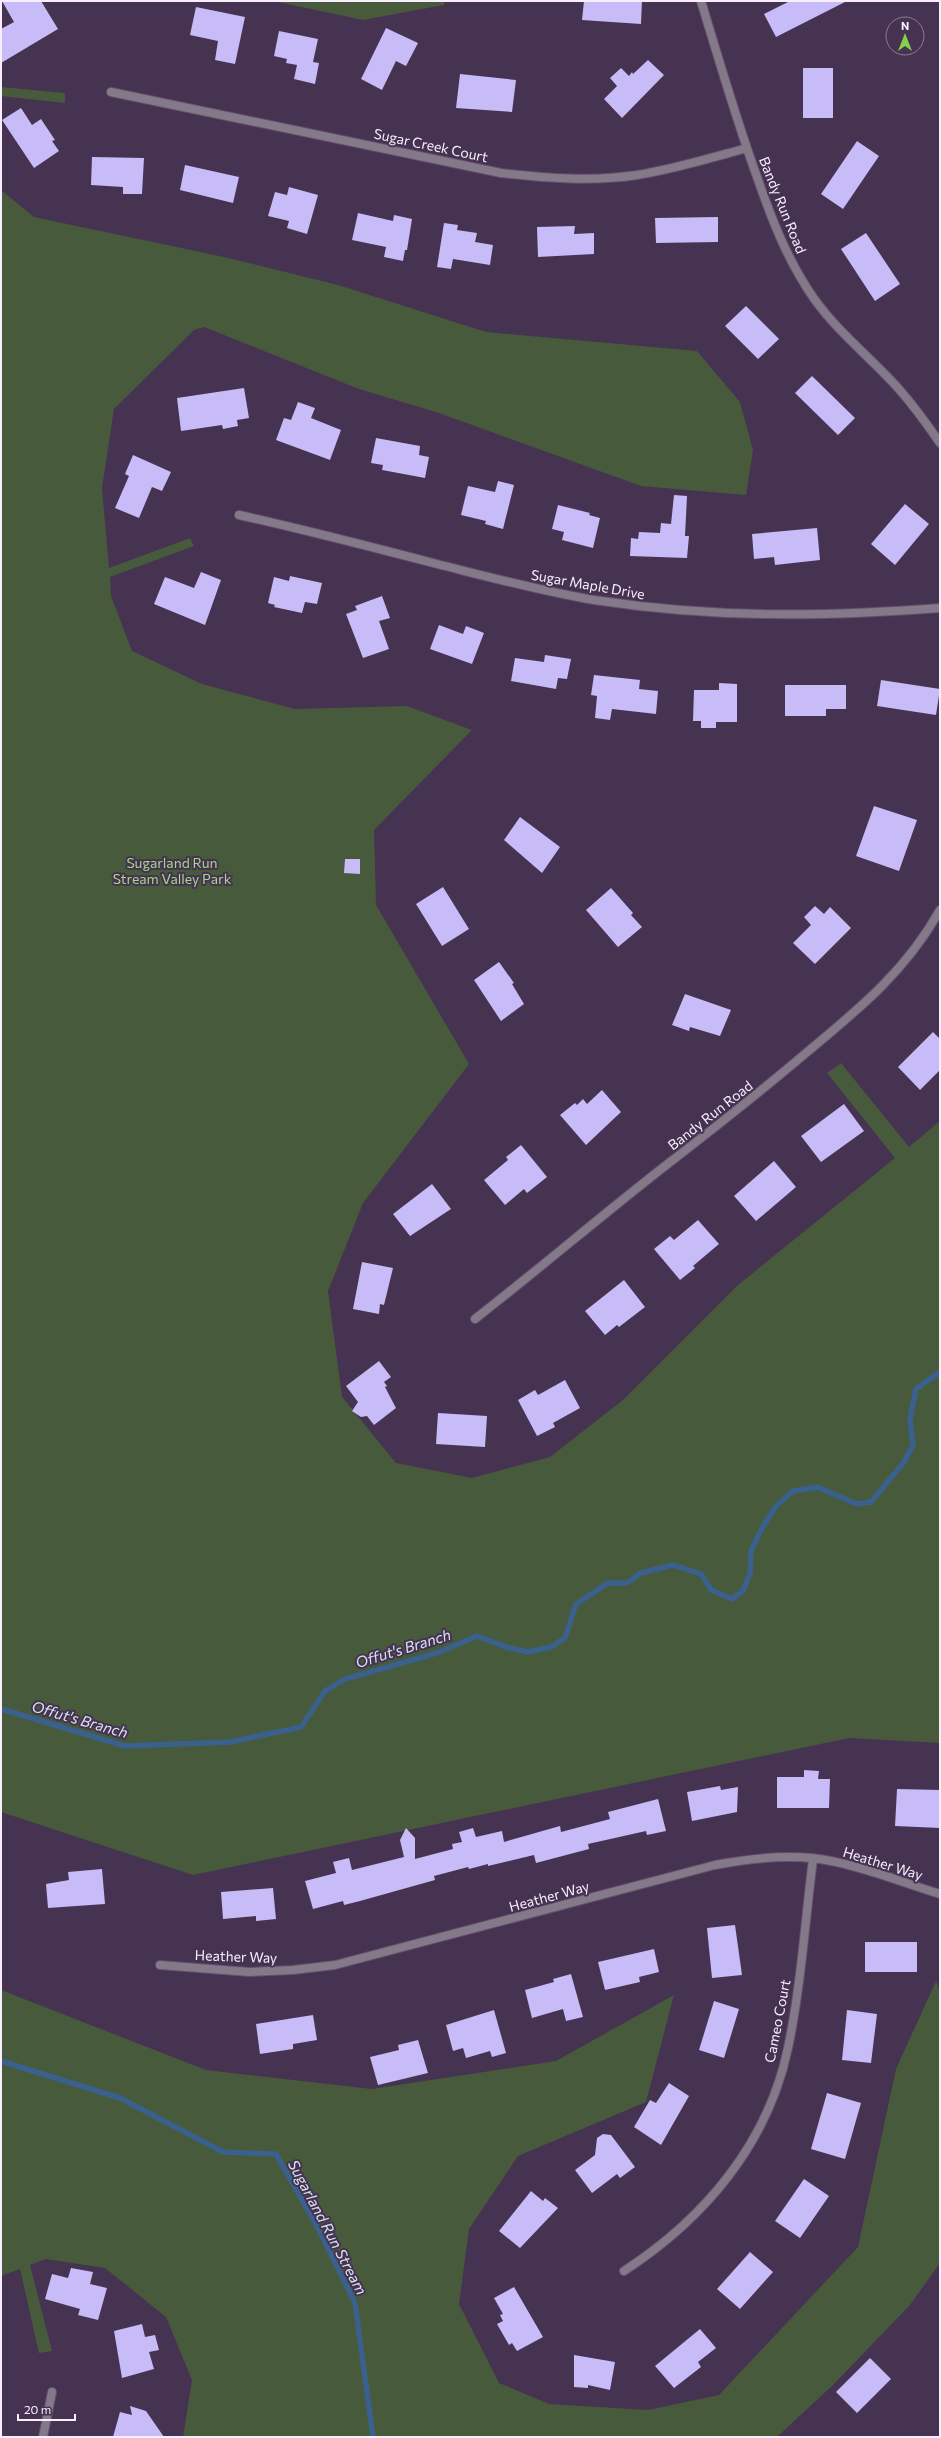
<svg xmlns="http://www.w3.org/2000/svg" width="941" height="2438" viewBox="0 0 941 2438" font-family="Commissioner,sans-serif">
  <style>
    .green { fill: #475a3b }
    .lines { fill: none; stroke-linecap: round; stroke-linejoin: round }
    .stream { stroke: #3a608e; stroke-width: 5.5 }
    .building { fill: #c7bbf8 }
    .minor-casing { stroke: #62506d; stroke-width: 10 }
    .minor { stroke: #837988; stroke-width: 8 }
    .labels { text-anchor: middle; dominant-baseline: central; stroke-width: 4; stroke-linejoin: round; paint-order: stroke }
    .street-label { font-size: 14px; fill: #f8eefd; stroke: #463251 }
    .park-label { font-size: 14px; fill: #a6d687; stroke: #463251 }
    .water-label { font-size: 15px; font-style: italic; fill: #d7e3f1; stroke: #463251 }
  </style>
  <rect width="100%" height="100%" fill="#463251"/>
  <!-- green -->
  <path class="green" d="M 273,1 L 445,1 L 444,5 L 363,20 Z
    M 1,87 L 65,93 L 65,103 L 1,96 Z
    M 1,190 L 34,217 L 224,257 L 338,285 L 486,332 L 697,351 L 740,402 L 753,450 L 746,495 L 641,486 L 439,413 L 359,389 L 204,327 L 194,330 L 114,409 L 102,488 L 109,568 L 190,538 L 194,546 L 110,577 L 111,596 L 132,651 L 202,684 L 295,709 L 407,706 L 472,730 L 374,830 L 376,905 L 469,1064 L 363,1203 L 328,1291 L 342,1397 L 396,1463 L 472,1478 L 550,1457 L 623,1400 L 738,1285 L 895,1158 L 827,1073 L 841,1063 L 909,1147 L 940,1121 L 940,1743 L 849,1738 L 193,1875 L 1,1812 Z
    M 936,1981 L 940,1992 L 940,2263 L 910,2305 L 832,2386 L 777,2437 L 183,2437 L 192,2380 L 166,2317 L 105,2268 L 46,2259 L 30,2265 L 52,2351 L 39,2353 L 20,2269 L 1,2276 L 1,1990 L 206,2070 L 372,2089 L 556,2061 L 674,1995 L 646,2102 L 518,2156 L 469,2229 L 459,2304 L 499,2383 L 549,2404 L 648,2410 L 719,2395 L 858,2247 L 896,2069 Z"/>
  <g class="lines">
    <!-- stream -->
    <path class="stream" d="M 1,1709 L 125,1746 L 230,1742 L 301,1727 L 325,1691 L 345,1679 L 437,1653 L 477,1636 L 506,1647 L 527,1652 L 551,1647 L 565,1638 L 576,1604 L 608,1583 L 627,1583 L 641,1573 L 673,1565 L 701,1574 L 711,1590 L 732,1599 L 743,1591 L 750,1573 L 751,1551 L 762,1528 L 776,1506 L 793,1491 L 817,1487 L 857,1504 L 871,1502 L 904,1462 L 913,1445 L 910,1419 L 916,1389 L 940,1372
      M 1,2061 L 120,2098 L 223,2152 L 276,2154 L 320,2232 L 355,2303 L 373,2437"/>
  </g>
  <!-- building -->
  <path class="building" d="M 2,1 L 41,1 L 58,29 L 1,63 L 1,29 L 14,22 Z
    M 584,1 L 642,1 L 641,24 L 582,20 Z
    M 790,1 L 847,1 L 776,37 L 764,14 Z
    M 196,7 L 245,17 L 235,64 L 215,60 L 218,41 L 190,35 Z
    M 386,28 L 418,43 L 406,66 L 396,61 L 382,90 L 361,79 Z
    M 279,31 L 318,39 L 313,62 L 319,63 L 315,84 L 294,79 L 297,65 L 286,63 L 287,59 L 274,56 Z
    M 648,60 L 664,75 L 622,118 L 604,99 L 617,86 L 610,78 L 621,68 L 629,76 L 632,72 L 633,74 Z
    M 803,68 L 833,68 L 833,118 L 803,118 Z
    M 460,74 L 516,80 L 512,112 L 456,108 Z
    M 21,108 L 32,125 L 41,119 L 55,140 L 52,141 L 59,151 L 34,168 L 2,120 Z
    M 857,141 L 879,156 L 843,209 L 821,194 Z
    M 92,157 L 144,158 L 142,194 L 123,194 L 123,187 L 91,185 Z
    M 185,165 L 239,177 L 233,203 L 180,190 Z
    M 289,187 L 318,195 L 307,234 L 287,228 L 289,221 L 268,216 L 275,192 L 287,195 Z
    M 358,213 L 393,221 L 394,215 L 412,219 L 407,250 L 405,250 L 403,261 L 384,257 L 386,247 L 352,240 Z
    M 718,217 L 718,242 L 656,243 L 655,218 Z
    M 444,223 L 458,225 L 457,230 L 477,233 L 475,242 L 493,245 L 490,265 L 453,259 L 451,269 L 437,267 Z
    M 575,226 L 574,234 L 594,233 L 594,254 L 538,257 L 537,227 Z
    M 866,233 L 900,284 L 875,301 L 841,249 Z
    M 746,306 L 779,339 L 758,359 L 725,326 Z
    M 812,376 L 855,418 L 838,435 L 795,393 Z
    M 244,388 L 249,418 L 237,420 L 238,426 L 223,429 L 222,425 L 181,431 L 177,398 Z
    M 298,402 L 315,408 L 311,418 L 341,430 L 330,460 L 276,440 L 284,418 L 291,420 Z
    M 376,438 L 420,446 L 419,455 L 429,457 L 425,478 L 382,470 L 383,465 L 371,463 Z
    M 133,455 L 171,472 L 162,491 L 152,487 L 139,518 L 115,508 L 129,476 L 125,474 Z
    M 498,481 L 514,485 L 503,529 L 485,524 L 486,521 L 461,515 L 468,486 L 495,492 Z
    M 674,495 L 687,496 L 685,536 L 689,536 L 687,558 L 630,556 L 631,538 L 638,539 L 639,532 L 660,533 L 661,523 L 671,524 Z
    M 905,504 L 929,524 L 895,565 L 871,544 Z
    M 558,505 L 590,513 L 589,515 L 600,518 L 593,548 L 562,540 L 564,532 L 552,529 Z
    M 817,528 L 820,560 L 775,565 L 774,557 L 754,559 L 752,534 Z
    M 201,572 L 221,580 L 205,625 L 154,604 L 165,577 L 194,588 Z
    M 290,576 L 322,583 L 317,604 L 305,602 L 302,613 L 274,607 L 275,605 L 268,603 L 274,577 L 289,581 Z
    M 382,596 L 390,618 L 379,621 L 389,649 L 363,658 L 346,614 L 357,610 L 355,606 Z
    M 439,625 L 463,634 L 466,626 L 484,633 L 472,664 L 430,649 Z
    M 545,655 L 571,659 L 567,679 L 558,678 L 556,689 L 511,681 L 515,658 L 544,662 Z
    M 594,675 L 640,680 L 639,689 L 658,691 L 656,714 L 612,709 L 610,720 L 595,718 L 597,696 L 591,695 Z
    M 881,680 L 940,689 L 936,715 L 877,706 Z
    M 719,683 L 737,684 L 737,722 L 716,722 L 716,728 L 701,728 L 701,721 L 693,721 L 694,690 L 719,690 Z
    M 785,685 L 846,685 L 846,709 L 826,709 L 826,716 L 785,716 Z
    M 874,806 L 917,820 L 899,871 L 856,856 Z
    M 520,817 L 560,847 L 542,873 L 504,840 Z
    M 345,859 L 360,859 L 360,874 L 344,873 Z
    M 443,887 L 469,929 L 442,946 L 416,904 Z
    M 611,888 L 633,913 L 631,915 L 642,927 L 618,947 L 586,910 Z
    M 815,906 L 824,914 L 830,907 L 851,928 L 815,964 L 793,943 L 811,925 L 804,917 Z
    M 499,962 L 514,983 L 512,984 L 524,1004 L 501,1021 L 474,980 Z
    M 685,994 L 731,1010 L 720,1036 L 690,1027 L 689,1031 L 672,1025 Z
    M 933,1032 L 940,1039 L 940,1070 L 920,1090 L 898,1067 Z
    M 602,1090 L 621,1112 L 586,1145 L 560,1115 L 575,1103 L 577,1105 L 583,1099 L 587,1104 Z
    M 844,1104 L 864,1131 L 821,1162 L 801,1136 Z
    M 521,1145 L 547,1177 L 527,1193 L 524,1189 L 505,1205 L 484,1180 L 508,1160 L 506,1157 Z
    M 774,1161 L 796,1187 L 756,1221 L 734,1196 Z
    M 432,1184 L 451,1209 L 410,1236 L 393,1214 Z
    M 698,1220 L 719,1244 L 693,1266 L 695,1268 L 680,1280 L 654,1249 L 670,1236 L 674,1240 Z
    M 362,1262 L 393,1268 L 384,1305 L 380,1304 L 379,1314 L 353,1309 Z
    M 624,1280 L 645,1307 L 619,1327 L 617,1325 L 605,1335 L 585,1311 Z
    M 379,1361 L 391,1377 L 384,1382 L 387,1386 L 385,1387 L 396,1408 L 374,1425 L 367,1416 L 361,1417 L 352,1411 L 358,1402 L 346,1386 Z
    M 565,1380 L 580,1408 L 553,1423 L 555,1427 L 537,1436 L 518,1400 L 535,1390 L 538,1395 Z
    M 438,1413 L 487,1416 L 485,1447 L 436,1444 Z
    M 804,1770 L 819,1771 L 818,1779 L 830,1779 L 829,1808 L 777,1808 L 777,1777 L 804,1777 Z
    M 720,1786 L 721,1790 L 738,1787 L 737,1812 L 692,1821 L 687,1792 Z
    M 897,1789 L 940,1790 L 940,1828 L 895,1826 Z
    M 658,1799 L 666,1831 L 647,1835 L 646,1831 L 588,1844 L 589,1849 L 536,1863 L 534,1855 L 488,1866 L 488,1864 L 469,1869 L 468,1867 L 434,1876 L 435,1880 L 360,1901 L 344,1905 L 343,1901 L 313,1909 L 305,1881 L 336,1873 L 333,1862 L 349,1858 L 352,1870 L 404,1857 L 400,1840 L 406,1828 L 415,1838 L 415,1859 L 453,1849 L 452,1844 L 462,1842 L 459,1832 L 473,1828 L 476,1837 L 502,1831 L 504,1842 L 560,1826 L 561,1832 L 610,1819 L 608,1812 Z
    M 102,1869 L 105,1904 L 48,1908 L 46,1884 L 69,1880 L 68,1872 Z
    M 273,1888 L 276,1919 L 256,1921 L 256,1916 L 223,1919 L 221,1892 Z
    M 735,1925 L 742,1975 L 712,1978 L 707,1928 Z
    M 865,1942 L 917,1942 L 917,1972 L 865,1972 Z
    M 654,1949 L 659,1972 L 639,1977 L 640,1982 L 605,1990 L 598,1962 Z
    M 571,1974 L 583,2017 L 566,2021 L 563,2009 L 532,2018 L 525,1990 L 554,1982 L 553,1979 Z
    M 714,2001 L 739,2009 L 724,2058 L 699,2050 Z
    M 494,2010 L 506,2053 L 492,2057 L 490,2051 L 466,2058 L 463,2048 L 453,2051 L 446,2025 Z
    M 847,2010 L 877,2014 L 871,2063 L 842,2060 Z
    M 313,2015 L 317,2040 L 293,2044 L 293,2049 L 260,2054 L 256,2024 Z
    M 418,2040 L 428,2073 L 378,2085 L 370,2057 L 399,2050 L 398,2045 Z
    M 669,2083 L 689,2096 L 661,2145 L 634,2127 L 650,2100 L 656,2103 Z
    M 827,2093 L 861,2103 L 845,2159 L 811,2149 Z
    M 603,2134 L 611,2135 L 635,2167 L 620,2178 L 617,2174 L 592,2193 L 575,2170 L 595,2155 L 597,2138 Z
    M 804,2179 L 829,2196 L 800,2238 L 775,2221 Z
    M 531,2191 L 543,2201 L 545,2198 L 558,2208 L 520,2248 L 499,2231 Z
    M 750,2252 L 773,2272 L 740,2309 L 717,2289 Z
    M 71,2268 L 93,2272 L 90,2284 L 107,2288 L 98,2320 L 78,2315 L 80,2309 L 45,2299 L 52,2274 L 68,2278 Z
    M 514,2287 L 543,2337 L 517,2351 L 512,2343 L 509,2345 L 497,2324 L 503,2321 L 500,2315 L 503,2314 L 494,2298 Z
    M 142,2324 L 145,2337 L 155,2335 L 159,2350 L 149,2352 L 154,2369 L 122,2378 L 114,2331 Z
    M 700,2329 L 716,2348 L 698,2362 L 701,2367 L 674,2388 L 655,2366 Z
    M 574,2355 L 615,2362 L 610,2390 L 588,2385 L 588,2388 L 574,2387 Z
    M 870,2358 L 891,2379 L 857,2413 L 836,2392 Z
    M 130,2406 L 146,2411 L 164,2437 L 113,2437 L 120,2412 L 132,2415 Z"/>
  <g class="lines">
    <!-- minor casing -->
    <g class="minor-casing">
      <path id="minor" d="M 701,1 C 719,60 736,119 757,177 C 772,220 788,262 815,300 C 839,333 871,358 898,388 C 913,405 927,424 940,443
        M 111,92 L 501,173 C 546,178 592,182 637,175 C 675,169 710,158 747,148
        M 239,515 C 306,530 372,547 437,564 C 489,577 541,591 594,600 C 713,618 821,617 940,608
        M 475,1319 C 539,1269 601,1216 665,1166 C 713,1129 760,1092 806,1053 C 859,1009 906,971 940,910
        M 160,1965 L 249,1972 L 293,1970 L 335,1965 L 715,1865 C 752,1858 793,1853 831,1861 C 868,1868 904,1883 940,1894
        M 624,2271 C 704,2219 768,2144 788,2048 C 801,1986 805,1922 813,1859
        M 43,2437 L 52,2392"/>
    </g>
    <!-- minor -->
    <use href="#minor" class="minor"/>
  </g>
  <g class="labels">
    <!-- street labels -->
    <g class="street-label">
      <text transform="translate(431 145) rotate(12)">Sugar Creek Court</text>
      <text transform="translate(783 205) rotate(68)">Bandy Run Road</text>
      <text transform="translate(588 584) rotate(10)">Sugar Maple Drive</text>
      <text transform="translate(710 1115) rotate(-38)">Bandy Run Road</text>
      <text transform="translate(883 1863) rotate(17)">Heather Way</text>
      <text transform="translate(549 1896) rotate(-15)">Heather Way</text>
      <text transform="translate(236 1956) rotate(2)">Heather Way</text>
      <text transform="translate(777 2021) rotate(-79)">Cameo Court</text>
    </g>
    <!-- park labels -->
    <g class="park-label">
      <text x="172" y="862">Sugarland Run<tspan x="172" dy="16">Stream Valley Park</tspan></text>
    </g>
    <!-- water labels -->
    <g class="water-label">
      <text transform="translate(403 1648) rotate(-17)">Offut's Branch</text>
      <text transform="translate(80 1719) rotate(16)">Offut's Branch</text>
      <text transform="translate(328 2227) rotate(62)">Sugarland Run Stream</text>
    </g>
  </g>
  <!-- border -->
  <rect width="941" height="2438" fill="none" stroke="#f8eefd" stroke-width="4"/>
  <!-- north arrow -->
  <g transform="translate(905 36)"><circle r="19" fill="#463251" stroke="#8d7d96"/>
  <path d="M0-3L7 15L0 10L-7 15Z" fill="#85cf4c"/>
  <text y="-6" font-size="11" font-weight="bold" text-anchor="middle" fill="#f8eefd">N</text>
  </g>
  <!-- scale -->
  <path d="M18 2414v6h57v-6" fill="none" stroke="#f8eefd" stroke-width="2"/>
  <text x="24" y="2414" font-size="12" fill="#f8eefd" stroke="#463251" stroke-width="3" paint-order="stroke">20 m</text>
</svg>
